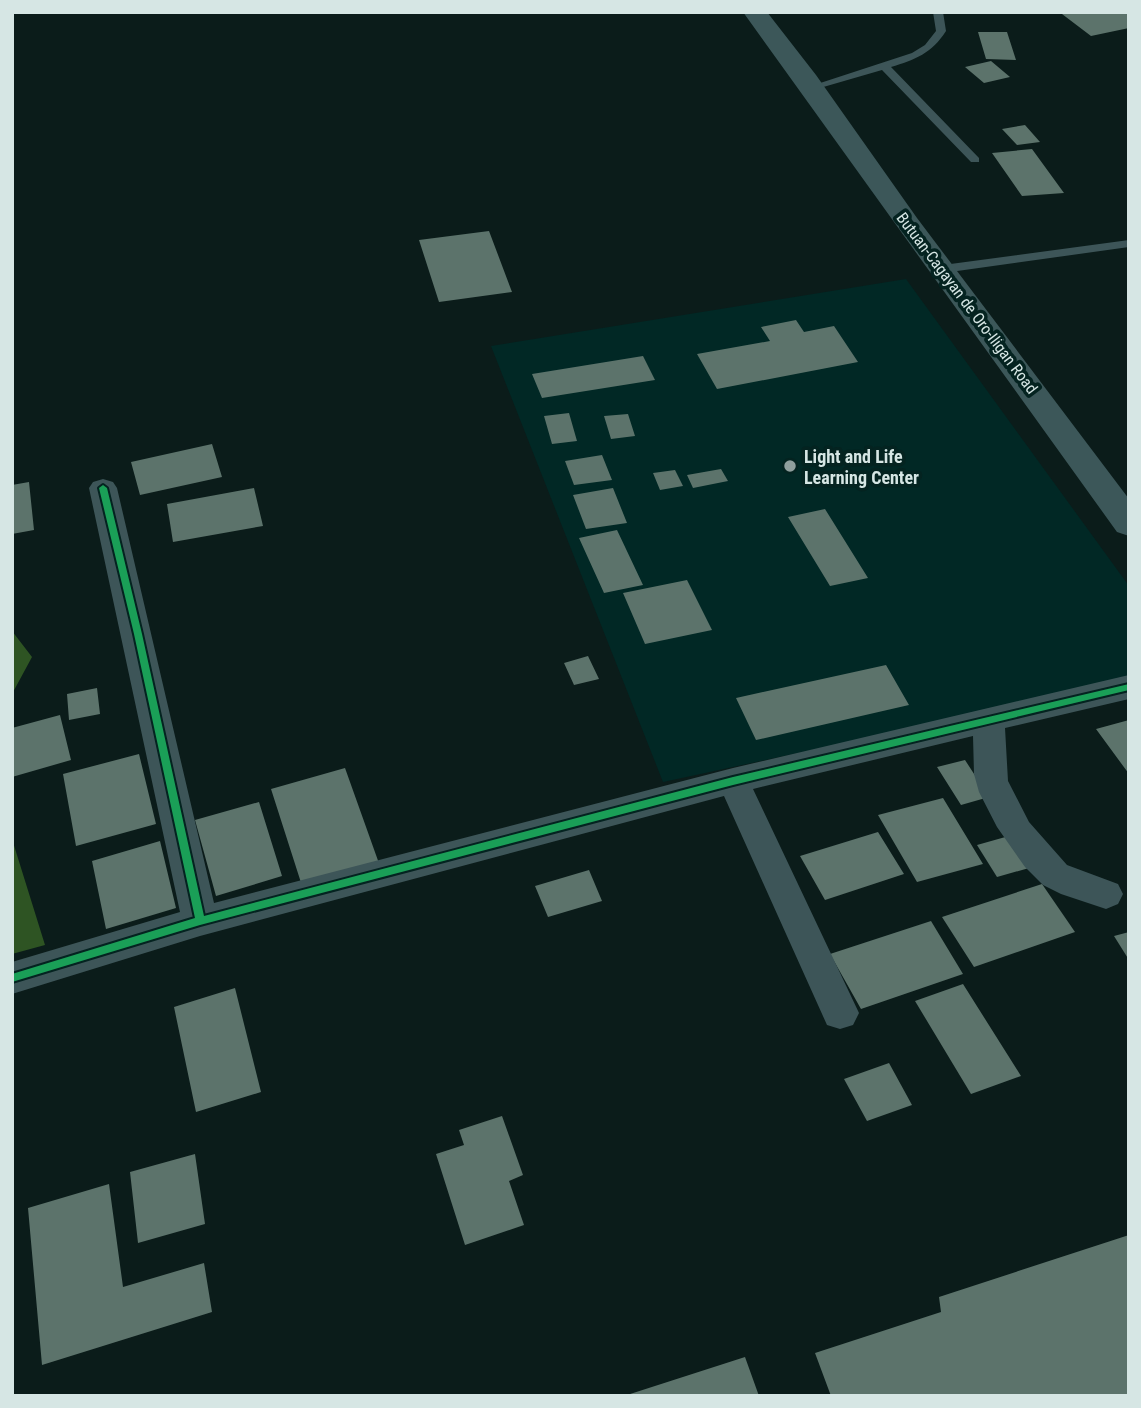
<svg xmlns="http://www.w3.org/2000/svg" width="1141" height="1408" viewBox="0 0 1141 1408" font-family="'Roboto Condensed',sans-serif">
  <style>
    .built { fill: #012825 }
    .forest { fill: #2e5423 }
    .building { fill: #5c736b }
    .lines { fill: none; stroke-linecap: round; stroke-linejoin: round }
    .lane { fill: #3d5558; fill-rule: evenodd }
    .street { fill: #3d5558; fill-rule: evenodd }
    .primary { fill: #3c5759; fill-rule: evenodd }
    .cycleway-casing { stroke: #042320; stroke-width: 4 }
    .cycleway { fill: #1a9f57; fill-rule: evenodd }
    .poi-dot { fill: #8f9f9d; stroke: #042320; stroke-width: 2.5 }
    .labels { text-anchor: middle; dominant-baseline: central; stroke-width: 7; stroke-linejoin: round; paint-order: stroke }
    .far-street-label { font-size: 16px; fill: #d6e6e4; stroke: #042320 }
    .poi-label { font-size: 18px; font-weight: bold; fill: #d6e6e4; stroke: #042320; text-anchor: start }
  </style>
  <rect width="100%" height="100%" fill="#0b1c1a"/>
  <!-- built -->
  <path class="built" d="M 906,279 L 1129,586 L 1129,682 L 663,782 L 491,346 Z"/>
  <!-- forest -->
  <path class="forest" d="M 12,631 L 32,657 L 12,694 Z
    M 12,839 L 45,945 L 12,954 Z"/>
  <!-- building -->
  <path class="building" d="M 1127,12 L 1129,28 L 1091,36 L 1062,14 Z
    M 978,32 L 1007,32 L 1016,60 L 986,59 Z
    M 991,61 L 1010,77 L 984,83 L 965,67 Z
    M 1025,125 L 1040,142 L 1017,145 L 1002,129 Z
    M 1032,149 L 1064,193 L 1022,196 L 992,153 Z
    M 489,231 L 512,292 L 439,302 L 419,240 Z
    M 796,320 L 804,332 L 834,326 L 858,362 L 717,389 L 697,354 L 770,341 L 761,327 Z
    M 643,356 L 655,380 L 542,398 L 532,374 Z
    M 569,413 L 577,441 L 552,444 L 544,416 Z
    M 628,414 L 635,436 L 611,439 L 604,416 Z
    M 212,444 L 222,477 L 140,495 L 131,462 Z
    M 602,455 L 612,480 L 574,485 L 565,461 Z
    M 721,469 L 728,481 L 693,488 L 687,475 Z
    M 675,470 L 683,486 L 660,490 L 653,473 Z
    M 29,482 L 34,530 L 12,534 L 12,485 Z
    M 254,488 L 263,526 L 173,542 L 167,504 Z
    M 613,488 L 627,523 L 586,529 L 573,495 Z
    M 825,509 L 868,578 L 830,586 L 788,517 Z
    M 617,530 L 643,585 L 604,593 L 579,538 Z
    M 687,580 L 712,630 L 645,644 L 623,593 Z
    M 588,656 L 599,679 L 574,685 L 564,663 Z
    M 886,665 L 909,705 L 756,740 L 736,698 Z
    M 97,688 L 100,714 L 69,720 L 67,694 Z
    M 60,715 L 71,760 L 12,777 L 12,728 Z
    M 1129,720 L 1129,774 L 1096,729 Z
    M 139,754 L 156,824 L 76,846 L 63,774 Z
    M 965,760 L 989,797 L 961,805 L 937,767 Z
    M 345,768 L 381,869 L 304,892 L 271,789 Z
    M 943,798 L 983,864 L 917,882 L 878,815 Z
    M 259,802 L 282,876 L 216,896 L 195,820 Z
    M 878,832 L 904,874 L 825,900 L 800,856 Z
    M 1016,834 L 1036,866 L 997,877 L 977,845 Z
    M 160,841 L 176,908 L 106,929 L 92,861 Z
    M 589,870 L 602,901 L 548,917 L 535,886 Z
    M 1042,884 L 1075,932 L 974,967 L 942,917 Z
    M 931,921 L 963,974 L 861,1009 L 830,954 Z
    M 1129,932 L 1129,960 L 1114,936 Z
    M 963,984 L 1021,1076 L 971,1094 L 915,1001 Z
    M 235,988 L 261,1092 L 196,1112 L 174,1007 Z
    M 889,1063 L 912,1105 L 867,1121 L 844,1079 Z
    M 502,1116 L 523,1175 L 509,1181 L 524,1225 L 465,1245 L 436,1154 L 464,1145 L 459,1130 Z
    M 195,1154 L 205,1224 L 138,1243 L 130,1172 Z
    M 109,1184 L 123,1287 L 204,1263 L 212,1312 L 42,1365 L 28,1208 Z
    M 1129,1235 L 1129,1396 L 831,1396 L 815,1353 L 941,1312 L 939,1297 Z
    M 745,1357 L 759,1396 L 628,1396 L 627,1395 Z"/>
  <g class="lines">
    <!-- lane -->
    <path class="lane" d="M 933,12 L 943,12 L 946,31 C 932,53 915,60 891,67 L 979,158 L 979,162 L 971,162 L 882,70 L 813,90 L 808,87 L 912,53 L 925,45 L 936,31 Z
      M 1129,240 L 1129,247 L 943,273 L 937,269 L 943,265 Z"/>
    <!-- street -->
    <path class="street" d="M 103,479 L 113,482 L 117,488 L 214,903 L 733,768 L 1129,675 L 1129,699 L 1005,728 L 1008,781 L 1029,822 L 1067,865 L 1118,884 L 1123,894 L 1118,904 L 1106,909 L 1061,894 L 1043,885 L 1025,867 L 997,827 L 979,792 L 974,774 L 973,736 L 753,789 L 859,1013 L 853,1025 L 840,1029 L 827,1025 L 724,796 L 200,936 L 12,994 L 12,962 L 180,912 L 89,488 L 93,482 Z"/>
    <!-- primary -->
    <path class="primary" d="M 743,12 L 767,12 L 816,75 L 917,218 L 1129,499 L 1129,536 L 1117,532 Z"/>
    <!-- cycleway casing -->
    <g class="cycleway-casing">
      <path id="cycleway" d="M 103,485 L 107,488 L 142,634 L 204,916 L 733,777 L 1129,684 L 1129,690 L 733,785 L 200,925 L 12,982 L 12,974 L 195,918 L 134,634 L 99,488 Z"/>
    </g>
    <!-- cycleway -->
    <use href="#cycleway" class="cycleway"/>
  </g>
  <!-- markers -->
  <circle class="poi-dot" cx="790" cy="466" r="7"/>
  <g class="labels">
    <!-- far-street labels -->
    <g class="far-street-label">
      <text transform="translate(967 303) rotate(53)">Butuan-Cagayan de Oro-Iligan Road</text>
    </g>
    <!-- poi labels -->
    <g class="poi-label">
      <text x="804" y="456">Light and Life<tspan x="804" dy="21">Learning Center</tspan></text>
    </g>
  </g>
  <!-- border -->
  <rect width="1141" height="1408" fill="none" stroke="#d6e6e4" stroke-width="28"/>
</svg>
